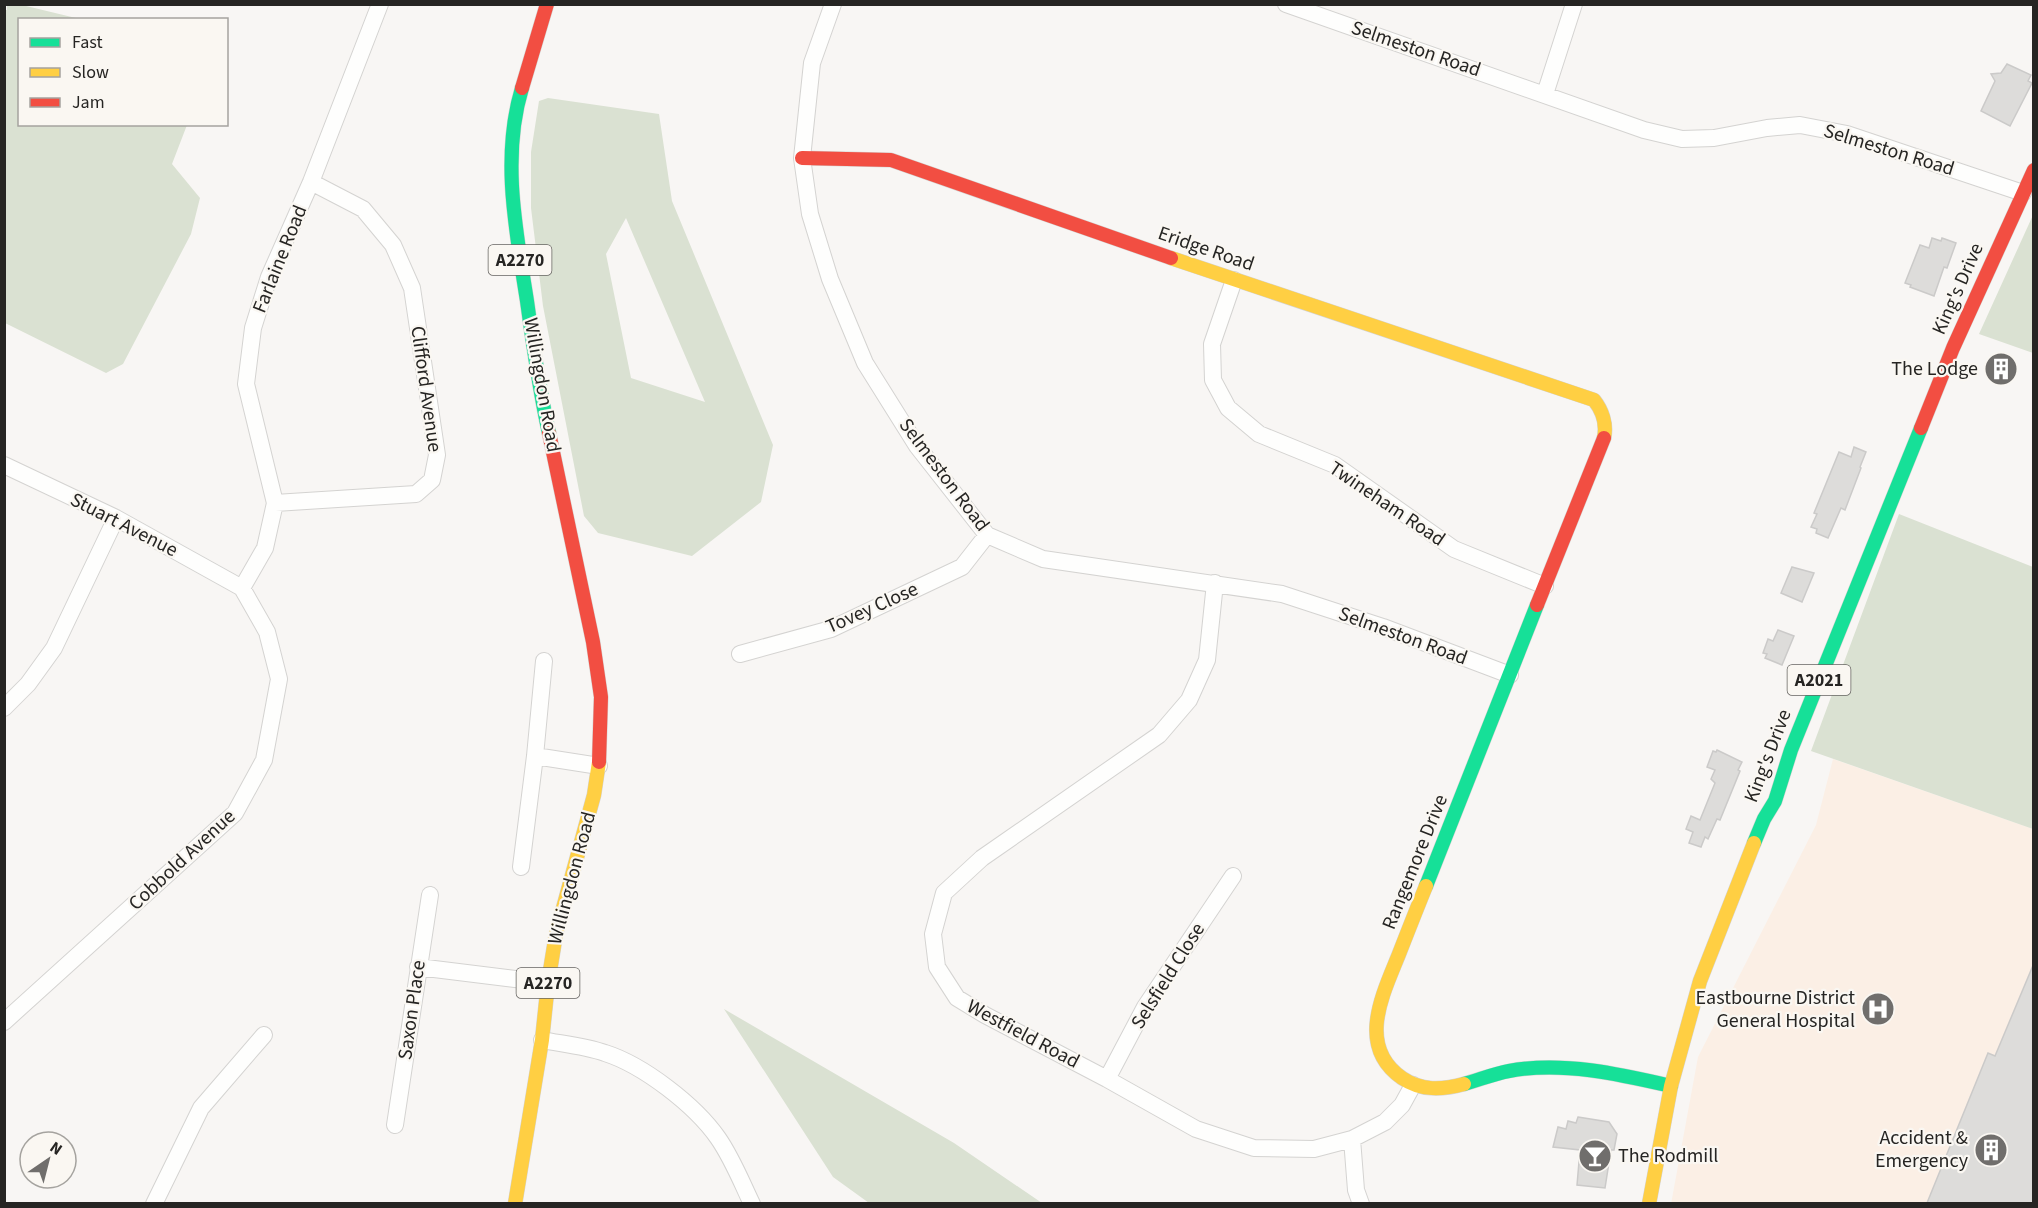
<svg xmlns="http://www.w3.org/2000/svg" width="2038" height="1208" viewBox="0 0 2038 1208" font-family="'Source Sans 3',sans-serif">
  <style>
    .medical { fill: #fbefe5 }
    .green { fill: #dae1d2; fill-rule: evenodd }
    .building { fill: #dddcda; stroke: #cbcac9; stroke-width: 1.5 }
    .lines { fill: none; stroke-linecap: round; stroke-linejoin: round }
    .street-casing { stroke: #d4d3d1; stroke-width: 18 }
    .fast-casing { stroke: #d4d3d1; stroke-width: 15 }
    .slow-casing { stroke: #d4d3d1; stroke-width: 15 }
    .jam-casing { stroke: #d4d3d1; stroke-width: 15 }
    .street { stroke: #fefefd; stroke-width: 16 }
    .fast { stroke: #16e098; stroke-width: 14 }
    .slow { stroke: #ffcf43; stroke-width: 14 }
    .jam { stroke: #f24e42; stroke-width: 14 }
    .labels { text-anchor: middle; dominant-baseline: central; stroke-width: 4.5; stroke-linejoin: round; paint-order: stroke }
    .shield { fill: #faf7f2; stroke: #666461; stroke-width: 1.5 }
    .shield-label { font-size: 18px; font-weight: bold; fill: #262523 }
    .street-label { font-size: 20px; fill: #262523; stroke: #faf7f2 }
    .poi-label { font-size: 20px; fill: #262523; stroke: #faf7f2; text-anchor: end }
  </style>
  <rect width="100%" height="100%" fill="#f8f6f4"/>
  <!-- medical -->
  <path class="medical" d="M 1833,759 L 2033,829 L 2033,1203 L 1671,1204 L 1698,1057 L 1816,825 Z"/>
  <!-- green -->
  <path class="green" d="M 7,5 L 22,5 L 80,19 L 20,20 L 20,124 L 187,125 L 172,164 L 200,198 L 191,234 L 123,364 L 106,373 L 5,323 L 4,10 L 7,10 Z
    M 548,98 L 659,114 L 672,201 L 773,445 L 761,502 L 692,556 L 598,533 L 584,516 L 543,306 L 531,208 L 531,152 L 539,101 ZM 626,218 L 705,402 L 631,378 L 606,254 Z
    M 2033,215 L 2034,353 L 2033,353 L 1979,334 Z
    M 1899,514 L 2033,567 L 2033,829 L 1811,751 Z
    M 724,1009 L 954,1143 L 1042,1203 L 869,1203 L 833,1177 Z"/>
  <!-- building -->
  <path class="building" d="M 2007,64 L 2031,75 L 2028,81 L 2032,83 L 2010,126 L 1981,111 L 1995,81 L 1991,74 L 2001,73 Z
    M 1932,238 L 1941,241 L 1942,238 L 1956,243 L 1947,268 L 1944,267 L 1934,296 L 1910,287 L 1911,285 L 1905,283 L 1920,245 L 1929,248 Z
    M 1854,447 L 1866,452 L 1860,467 L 1861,468 L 1845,510 L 1841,508 L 1828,538 L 1816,533 L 1817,529 L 1811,527 L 1817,514 L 1814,513 L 1839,452 L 1851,457 Z
    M 1792,567 L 1814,573 L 1802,602 L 1781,593 Z
    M 1778,630 L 1794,636 L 1782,665 L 1765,658 L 1767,654 L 1763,653 L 1768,639 L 1773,641 Z
    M 1717,750 L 1742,762 L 1738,770 L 1740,771 L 1720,820 L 1717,819 L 1708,839 L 1705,837 L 1701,847 L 1689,843 L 1693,832 L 1686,829 L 1691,816 L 1700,820 L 1715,783 L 1711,779 L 1715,770 L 1707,767 L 1713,751 L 1716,752 Z
    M 2034,963 L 2034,1203 L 1927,1203 L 1988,1053 L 1995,1056 Z
    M 1578,1117 L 1609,1122 L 1617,1134 L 1614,1150 L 1611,1150 L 1605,1188 L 1577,1185 L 1580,1150 L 1553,1147 L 1558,1127 L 1566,1129 L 1568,1121 L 1576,1123 Z"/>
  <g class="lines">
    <!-- street casing -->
    <g class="street-casing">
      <path id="street" d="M 833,4 L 812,63 L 802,158 L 810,214 L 830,279 L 865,363 L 917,446 L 987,535 L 1043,559 L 1282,594 L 1383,627 L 1510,675
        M 1286,4 L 1644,130 L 1682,139 L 1714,138 L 1767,128 L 1800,125 L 1847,134 L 2023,193
        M 1545,94 L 1574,4
        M 1234,280 L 1212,344 L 1213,380 L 1228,408 L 1259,434 L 1335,465 L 1454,549 L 1545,586
        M 4,465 L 116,518 L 242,588 L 267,632 L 279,679 L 264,760 L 235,813 L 4,1022
        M 275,503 L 416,494 L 432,480 L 437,455 L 412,288 L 393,245 L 363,209 L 311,182
        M 1215,583 L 1207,660 L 1189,700 L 1159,735 L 982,858 L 944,893 L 933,934 L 937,967 L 957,998 L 985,1015 L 1107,1079 L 1196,1129 L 1254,1148 L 1314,1149 L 1352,1139 L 1385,1122 L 1402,1105 L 1413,1085
        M 242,588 L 265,548 L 275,503 L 246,384 L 253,328 L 269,277 L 311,182 L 380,4
        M 740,654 L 831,629 L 962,567 L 987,535
        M 4,708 L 28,684 L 54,648 L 116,518
        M 535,756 L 599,766
        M 521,867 L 535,756 L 544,661
        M 418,967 L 548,983
        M 542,1040 C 563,1044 585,1046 605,1053 C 643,1065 695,1105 718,1138 C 732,1158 741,1181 752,1204
        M 1107,1079 L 1145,1007 L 1233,876
        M 395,1125 L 430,895
        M 1352,1139 L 1356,1190 L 1361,1204
        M 154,1204 L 201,1108 L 264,1035"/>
    </g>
    <!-- fast casing -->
    <g class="fast-casing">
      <path id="fast" d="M 522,88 C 501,157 516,231 527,301 C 533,345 539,389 549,433
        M 1754,843 L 1764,819 L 1775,801 L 1791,750 L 1921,428
        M 1426,886 L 1537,605
        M 1464,1084 C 1479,1080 1493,1074 1509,1071 C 1562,1061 1619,1074 1671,1086"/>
    </g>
    <!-- slow casing -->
    <g class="slow-casing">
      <path id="slow" d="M 1171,258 L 1594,400 C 1602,410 1607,424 1604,438
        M 1426,886 C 1417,908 1408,931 1399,954 C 1383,994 1356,1046 1402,1078 C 1421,1091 1442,1090 1464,1084
        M 515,1204 L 542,1040 L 548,983 L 556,934 L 594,795 L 599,762
        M 1649,1204 L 1671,1086 L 1700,981 L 1754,843"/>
    </g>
    <!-- jam casing -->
    <g class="jam-casing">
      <path id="jam" d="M 522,88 L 547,4
        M 802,158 L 891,160 L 1171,258
        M 1921,428 L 1953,348 L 2034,170
        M 549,433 L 593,642 L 601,697 L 599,762
        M 1537,605 L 1604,438"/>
    </g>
    <!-- street -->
    <use href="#street" class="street"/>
    <!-- fast -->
    <use href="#fast" class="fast"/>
    <!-- slow -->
    <use href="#slow" class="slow"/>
    <!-- jam -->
    <use href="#jam" class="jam"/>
  </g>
  <!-- icons -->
  <defs>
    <g id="building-disc" transform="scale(1.725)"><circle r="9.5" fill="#706e6c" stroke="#faf7f2"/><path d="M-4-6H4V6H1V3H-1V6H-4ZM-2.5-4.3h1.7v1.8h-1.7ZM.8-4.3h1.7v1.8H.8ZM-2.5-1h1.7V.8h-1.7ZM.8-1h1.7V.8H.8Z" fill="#fff"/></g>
    <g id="hospital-disc" transform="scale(1.725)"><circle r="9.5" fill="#706e6c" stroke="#faf7f2"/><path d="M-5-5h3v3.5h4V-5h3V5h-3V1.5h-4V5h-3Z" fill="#fff"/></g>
    <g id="bar-disc" transform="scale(1.725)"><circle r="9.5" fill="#706e6c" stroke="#faf7f2"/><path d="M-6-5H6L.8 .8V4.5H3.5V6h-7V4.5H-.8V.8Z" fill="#fff"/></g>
  </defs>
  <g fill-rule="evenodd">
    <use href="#building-disc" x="2001" y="369"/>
    <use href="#hospital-disc" x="1878" y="1009"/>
    <use href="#building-disc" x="1991" y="1150"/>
    <use href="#bar-disc" x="1595" y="1156"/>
  </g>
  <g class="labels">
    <!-- shield labels -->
    <g class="shield">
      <rect x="488.5" y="245" width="63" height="30" rx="4.5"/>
      <rect x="1787.5" y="665" width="63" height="30" rx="4.5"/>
      <rect x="516.5" y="968" width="63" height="30" rx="4.5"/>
    </g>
    <g class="shield-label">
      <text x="520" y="260">A2270</text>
      <text x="1819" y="680">A2021</text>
      <text x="548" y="983">A2270</text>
    </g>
    <!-- street labels -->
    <g class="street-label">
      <text transform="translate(1416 49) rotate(19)">Selmeston Road</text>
      <text transform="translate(1889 150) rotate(17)">Selmeston Road</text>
      <text transform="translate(1206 249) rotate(19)">Eridge Road</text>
      <text transform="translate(280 259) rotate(-68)">Farlaine Road</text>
      <text transform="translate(1958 289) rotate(-66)">King's Drive</text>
      <text transform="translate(542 385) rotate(80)">Willingdon Road</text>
      <text transform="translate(426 389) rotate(82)">Clifford Avenue</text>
      <text transform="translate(944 475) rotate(53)">Selmeston Road</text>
      <text transform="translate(1387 504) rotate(34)">Twineham Road</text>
      <text transform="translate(124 525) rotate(27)">Stuart Avenue</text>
      <text transform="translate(872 608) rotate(-24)">Tovey Close</text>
      <text transform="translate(1403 636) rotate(20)">Selmeston Road</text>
      <text transform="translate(1768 756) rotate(-69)">King's Drive</text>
      <text transform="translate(182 860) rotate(-43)">Cobbold Avenue</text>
      <text transform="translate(1415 862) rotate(-68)">Rangemore Drive</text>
      <text transform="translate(572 878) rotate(-75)">Willingdon Road</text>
      <text transform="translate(1168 976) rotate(-58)">Selsfield Close</text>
      <text transform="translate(412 1010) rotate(-82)">Saxon Place</text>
      <text transform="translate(1023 1034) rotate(28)">Westfield Road</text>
    </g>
    <!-- poi labels -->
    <g class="poi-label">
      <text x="1978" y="369">The Lodge</text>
      <text x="1855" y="998">Eastbourne District<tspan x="1855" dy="23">General Hospital</tspan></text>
      <text x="1968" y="1138">Accident &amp;<tspan x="1968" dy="23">Emergency</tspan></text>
      <text x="1618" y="1156" text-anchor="start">The Rodmill</text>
    </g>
  </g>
  <!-- border -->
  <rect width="2038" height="1208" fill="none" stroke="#262523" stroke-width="12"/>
  <!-- legend -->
  <rect x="18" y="18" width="210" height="108" fill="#faf7f2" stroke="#a5a39f" stroke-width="1.5"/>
  <rect x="30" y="38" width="30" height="9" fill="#16e098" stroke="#a5a39f" stroke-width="1.5"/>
  <text x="72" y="48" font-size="18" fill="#262523">Fast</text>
  <rect x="30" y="68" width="30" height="9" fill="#ffcf43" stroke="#a5a39f" stroke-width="1.5"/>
  <text x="72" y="78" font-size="18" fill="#262523">Slow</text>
  <rect x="30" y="98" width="30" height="9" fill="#f24e42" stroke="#a5a39f" stroke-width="1.5"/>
  <text x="72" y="108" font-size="18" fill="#262523">Jam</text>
  <!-- north arrow -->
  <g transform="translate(48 1160) rotate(35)"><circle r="28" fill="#faf7f2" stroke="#a5a39f" stroke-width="1.5"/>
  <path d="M0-4.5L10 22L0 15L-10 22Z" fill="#706e6c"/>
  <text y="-9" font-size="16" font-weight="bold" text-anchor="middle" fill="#262523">N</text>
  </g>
</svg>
